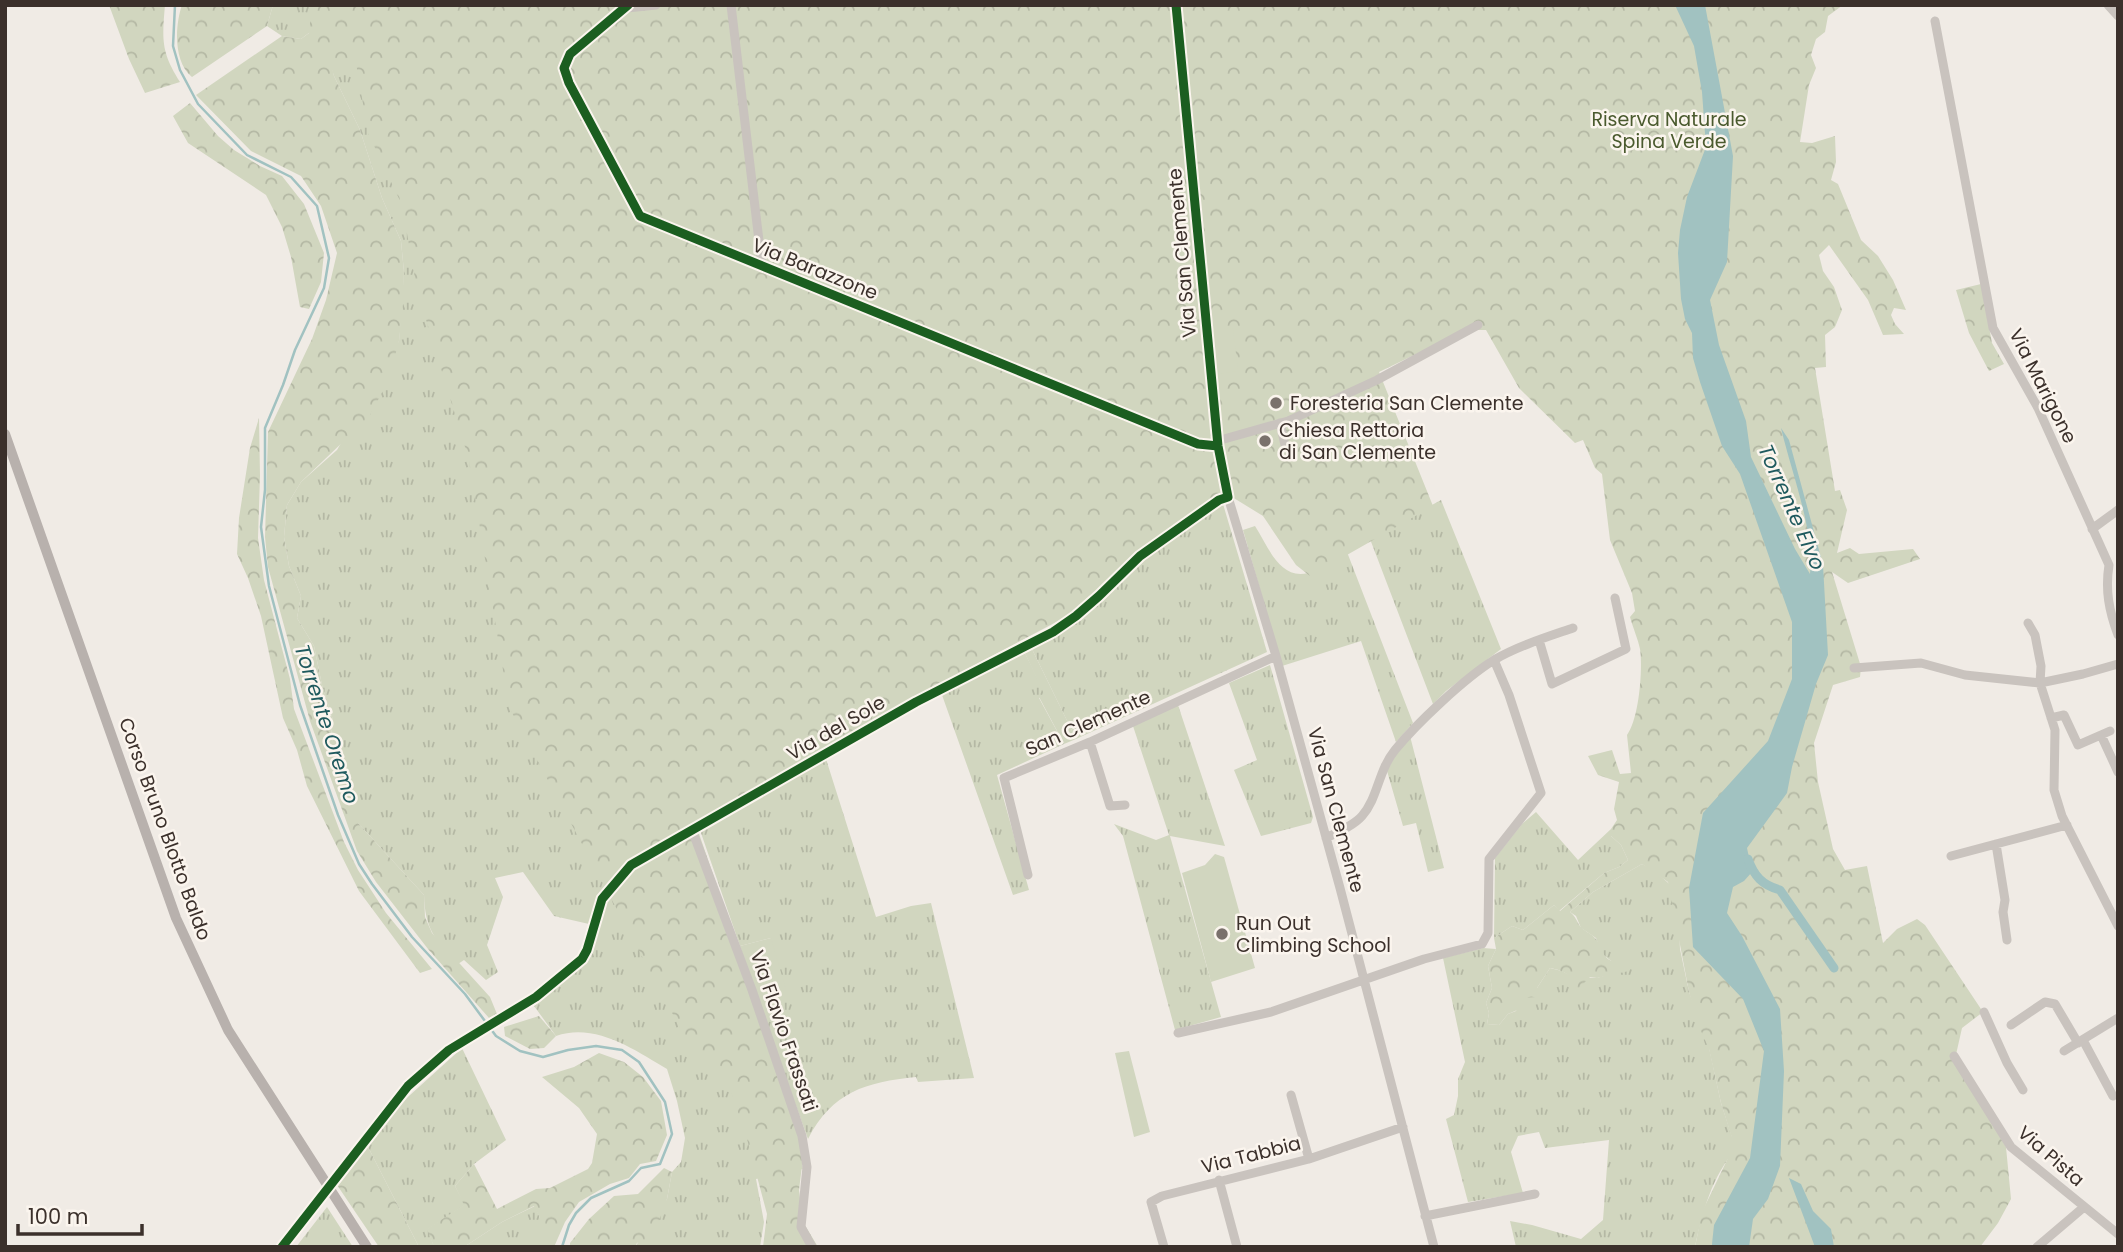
<svg xmlns="http://www.w3.org/2000/svg" width="2123" height="1252" viewBox="0 0 2123 1252" font-family="Poppins,sans-serif">
  <style>
    .grass { fill: url(#grass-tufts) }
    .forest { fill: url(#forest-crowns) }
    .garden { fill: #d1d6bf }
    .water { fill: #a1c2c1 }
    .lines { fill: none; stroke-linecap: round; stroke-linejoin: round }
    .stream { stroke: #a1c2c1; stroke-width: 2.5 }
    .canal { stroke: #a1c2c1; stroke-width: 9 }
    .minor { stroke: #c9c3be; stroke-width: 9 }
    .major { stroke: #b8b1ad; stroke-width: 10 }
    .cycleway-casing { stroke: #fbf5ee; stroke-width: 13 }
    .cycleway { stroke: #1b5e20; stroke-width: 9 }
    .poi-dot { fill: #7a716c; stroke: #fbf5ee; stroke-width: 2.5 }
    .labels { text-anchor: middle; dominant-baseline: central; stroke-width: 5; stroke-linejoin: round; paint-order: stroke }
    .park-label { font-size: 19px; fill: #4a5a2e; stroke: #fbf5ee }
    .street-label { font-size: 19px; fill: #3b302b; stroke: #fbf5ee }
    .poi-label { font-size: 19px; fill: #3b302b; stroke: #fbf5ee; text-anchor: start }
    .water-label { font-size: 21px; font-style: italic; fill: #1f5a5e; stroke: #fbf5ee }
  </style>
  <defs>
    <pattern id="grass-tufts" width="24" height="20" patternUnits="userSpaceOnUse" patternTransform="scale(1.75)"><rect width="24" height="20" fill="#d1d6bf"/><path d="M3 7l-1-3M5 7V3M7 7l1-3M15 17l-1-3M17 17v-4M19 17l1-3" fill="none" stroke="#b4b8a4"/></pattern>
    <pattern id="forest-crowns" width="20" height="18" patternUnits="userSpaceOnUse" patternTransform="scale(1.75)"><rect width="20" height="18" fill="#d1d6bf"/><path d="M2 6a3 3 0 1 1 6 0M12 15a3 3 0 1 1 6 0" fill="none" stroke="#b4b8a4"/></pattern>
  </defs>
  <rect width="100%" height="100%" fill="#f0ebe5"/>
  <!-- grass -->
  <path class="grass" d="M 273,5 L 615,5 L 616,873 L 597,897 L 589,924 L 554,916 L 523,872 L 495,878 L 503,897 L 487,945 L 498,972 L 486,980 L 464,960 L 458,964 C 435,940 425,929 424,895 L 358,823 L 341,763 L 331,737 L 333,720 L 322,685 L 314,646 L 297,618 L 301,596 L 289,566 L 284,537 L 287,505 L 301,482 L 337,450 L 399,341 L 404,272 L 401,241 L 382,198 L 360,130 L 334,76 L 318,26 L 301,39 L 282,36 L 267,26 Z
    M 1441,500 L 1501,649 L 1446,691 L 1433,704 L 1370,539 Z
    M 1223,504 L 1267,652 L 1076,739 L 1030,645 L 1087,611 L 1104,597 L 1132,567 L 1211,511 Z
    M 1255,526 C 1268,546 1279,580 1308,573 L 1347,552 L 1413,723 L 1396,742 L 1361,641 L 1282,666 L 1243,530 Z
    M 1023,649 L 1045,694 L 1039,698 L 1064,744 L 997,775 L 1029,890 L 1013,895 L 942,695 Z
    M 1270,665 L 1313,817 L 1311,823 L 1261,836 L 1234,770 L 1257,760 L 1229,683 Z
    M 1178,705 L 1225,846 L 1170,836 L 1221,1017 L 1175,1030 L 1123,836 L 1114,824 L 1156,840 L 1169,835 L 1133,726 Z
    M 1410,736 L 1444,868 L 1428,872 L 1416,823 L 1403,826 L 1387,771 L 1395,756 Z
    M 826,759 L 876,917 L 911,906 L 931,903 L 974,1078 L 918,1082 L 916,1077 C 866,1082 832,1092 808,1139 L 757,998 L 771,938 L 740,946 L 701,833 L 702,828 Z
    M 1536,812 L 1578,860 L 1611,829 L 1611,836 L 1621,845 L 1628,860 L 1619,867 L 1604,873 L 1559,911 L 1554,905 L 1523,930 L 1512,926 L 1494,938 L 1495,858 L 1522,824 Z
    M 1642,864 L 1655,871 L 1677,891 L 1680,949 L 1689,992 L 1708,1043 L 1721,1103 L 1736,1149 C 1712,1176 1702,1213 1695,1247 L 1516,1247 L 1510,1221 L 1532,1225 L 1581,1239 L 1603,1220 L 1609,1140 L 1545,1148 L 1539,1132 L 1518,1136 L 1511,1152 L 1523,1193 L 1468,1202 L 1446,1119 L 1454,1115 L 1458,1096 L 1458,1079 L 1465,1062 L 1443,958 L 1483,948 L 1496,949 L 1488,966 L 1492,988 L 1486,1003 L 1489,1013 L 1487,1024 L 1499,1025 L 1508,1014 L 1516,1011 L 1521,998 L 1537,988 L 1550,968 L 1562,971 L 1573,977 L 1597,978 L 1607,975 L 1614,963 L 1602,954 L 1596,938 L 1581,928 L 1576,916 L 1570,912 L 1593,892 Z
    M 614,890 L 796,1141 L 803,1169 L 756,1179 L 764,1222 L 760,1247 L 635,1247 L 667,1199 L 672,1172 L 681,1162 L 685,1138 L 677,1101 L 667,1069 C 635,1050 595,1022 556,1036 L 534,1006 L 584,963 L 606,900 Z
    M 462,1048 L 506,1140 L 474,1164 L 455,1186 L 465,1205 L 428,1229 L 434,1247 L 419,1247 L 367,1145 L 399,1105 Z
    M 535,1206 L 540,1218 L 540,1247 L 464,1247 L 502,1222 Z
    M 327,1207 L 353,1247 L 296,1247 Z"/>
  <!-- forest -->
  <path class="forest" d="M 109,5 L 165,5 C 162,40 161,52 180,82 L 145,93 L 129,59 Z
    M 182,5 L 273,5 L 267,26 L 192,77 C 173,62 175,25 182,5 Z
    M 312,5 L 1843,5 L 1828,16 L 1825,32 L 1816,39 L 1811,55 L 1816,68 L 1809,85 L 1800,142 L 1812,143 L 1835,136 L 1836,162 L 1831,180 L 1838,184 L 1861,240 L 1878,256 L 1893,280 L 1906,310 L 1894,308 L 1891,315 L 1895,324 L 1904,334 L 1883,335 L 1868,300 L 1829,245 L 1819,255 L 1823,271 L 1834,287 L 1842,310 L 1835,327 L 1825,335 L 1826,367 L 1815,368 L 1835,491 L 1840,490 L 1847,510 L 1837,553 L 1850,548 L 1859,554 L 1913,549 L 1920,559 L 1848,583 L 1832,572 L 1861,667 L 1860,677 L 1833,685 L 1814,743 L 1818,782 L 1833,849 L 1845,870 L 1867,866 L 1883,943 L 1897,929 L 1917,919 L 1925,925 L 1983,1012 L 1962,1028 L 1955,1059 L 2006,1147 L 2011,1199 L 1998,1223 L 1980,1247 L 1695,1247 L 1702,1212 L 1728,1158 L 1732,1138 L 1721,1103 L 1709,1049 L 1698,1024 L 1689,992 L 1668,882 L 1642,864 L 1593,892 L 1570,912 C 1576,917 1576,920 1580,926 C 1584,931 1590,933 1594,937 C 1608,951 1596,961 1627,964 L 1629,971 L 1597,978 L 1590,977 L 1578,989 C 1572,975 1565,971 1550,968 L 1537,988 L 1537,997 L 1521,998 L 1522,1008 L 1508,1014 L 1499,1025 L 1487,1024 L 1489,1013 L 1486,1003 L 1492,988 L 1488,966 L 1496,949 L 1494,938 L 1512,926 L 1523,930 L 1554,905 L 1560,911 L 1604,873 L 1619,867 L 1628,860 L 1621,845 L 1611,836 L 1611,829 L 1617,820 L 1614,809 L 1619,782 L 1598,775 L 1588,756 L 1612,750 L 1620,774 L 1631,773 L 1627,735 C 1639,719 1643,669 1640,649 C 1638,639 1633,628 1630,617 L 1635,611 L 1632,593 L 1610,540 L 1602,474 L 1595,468 L 1583,440 L 1575,443 L 1519,388 L 1486,330 L 1466,330 L 1379,372 L 1433,506 L 1310,576 L 1296,565 L 1263,516 L 1224,492 L 1130,558 L 1109,583 L 1077,611 L 899,705 L 814,756 L 695,822 L 805,1141 L 799,1190 L 803,1222 L 818,1247 L 763,1247 L 767,1214 L 747,1139 L 724,1070 L 694,1054 L 509,707 L 469,460 L 417,290 L 402,205 L 368,133 L 356,63 L 331,63 L 334,76 L 360,130 L 382,198 L 401,241 L 404,272 L 403,304 L 399,341 L 388,381 L 369,417 L 301,482 L 287,505 L 284,537 L 289,566 L 301,596 L 297,618 L 314,646 L 322,685 L 333,720 L 331,737 L 362,806 L 358,823 L 424,895 L 425,917 L 432,933 L 490,997 L 497,1014 L 489,1018 L 428,949 L 376,882 L 357,851 L 310,721 L 268,567 L 265,537 L 268,432 L 312,339 L 326,300 L 337,253 L 321,206 L 301,176 L 251,151 L 196,95 L 282,36 L 301,39 L 309,33 Z
    M 190,103 L 218,136 L 234,150 L 260,166 L 282,176 L 304,204 L 324,253 L 321,282 L 309,309 L 300,307 L 291,257 L 282,227 L 266,195 L 188,143 L 173,116 Z
    M 1981,284 L 1992,343 L 2004,364 L 1989,371 L 1969,333 L 1956,290 Z
    M 259,418 L 260,476 L 258,538 L 264,580 L 290,679 L 294,709 L 344,842 L 358,870 L 386,913 L 432,969 L 420,973 L 359,891 L 307,786 L 297,750 L 283,718 L 261,616 L 248,578 L 237,554 L 239,518 L 250,448 Z
    M 539,1016 L 556,1036 L 544,1048 L 530,1049 L 505,1036 L 504,1027 Z
    M 599,1053 L 624,1062 L 643,1077 L 661,1101 L 667,1135 L 656,1161 L 640,1164 L 629,1178 L 610,1184 L 579,1202 L 565,1222 L 554,1247 L 540,1247 L 540,1218 L 534,1206 L 502,1222 L 464,1247 L 434,1247 L 427,1229 L 464,1205 L 455,1186 L 474,1164 L 497,1209 L 536,1189 L 550,1188 L 588,1169 L 592,1163 L 597,1134 L 579,1108 L 542,1077 L 574,1067 Z
    M 367,1145 L 419,1247 L 379,1247 L 337,1185 Z
    M 664,1168 L 672,1172 L 667,1199 L 653,1237 L 637,1243 L 635,1247 L 570,1247 L 570,1243 L 589,1219 L 614,1196 L 638,1194 Z"/>
  <!-- garden -->
  <path class="garden" d="M 1233,328 L 1238,371 L 1214,375 L 1210,330 Z
    M 1030,645 L 1076,739 L 1064,744 L 1039,697 L 1044,694 L 1023,649 Z
    M 1215,854 L 1224,857 L 1255,968 L 1211,982 L 1182,873 L 1205,865 Z
    M 771,938 L 786,990 L 757,998 L 740,946 Z
    M 1129,1051 L 1150,1132 L 1134,1137 L 1115,1053 Z"/>
  <!-- water -->
  <path class="water" d="M 1675,5 L 1705,5 L 1733,156 L 1727,262 L 1710,300 L 1719,345 L 1746,421 L 1751,457 L 1795,549 L 1810,574 C 1815,532 1791,471 1781,428 L 1789,440 L 1823,565 L 1828,655 L 1816,684 L 1792,767 L 1787,793 L 1747,848 L 1752,872 L 1744,881 L 1733,887 L 1727,913 L 1742,936 L 1780,1009 L 1784,1071 L 1780,1166 L 1768,1199 L 1753,1219 L 1749,1247 L 1712,1247 L 1712,1244 L 1714,1225 L 1750,1158 L 1764,1051 L 1743,999 L 1693,947 L 1689,888 L 1703,813 L 1768,741 L 1792,679 L 1792,622 L 1740,474 L 1722,446 L 1700,382 L 1693,358 L 1692,333 L 1685,319 L 1681,299 L 1678,253 L 1680,230 L 1687,197 L 1706,147 L 1702,92 L 1694,46 Z
    M 1789,1178 L 1801,1184 L 1813,1211 L 1831,1229 L 1834,1247 L 1815,1247 Z"/>
  <g class="lines">
    <!-- stream -->
    <path class="stream" d="M 175,5 L 173,46 L 180,70 L 198,104 L 247,155 L 291,177 L 317,206 L 329,258 L 324,288 L 295,350 L 283,385 L 265,428 L 265,490 L 261,527 L 269,586 L 300,705 L 338,815 L 359,864 L 372,884 L 412,937 L 465,994 L 496,1036 L 520,1051 L 543,1057 L 568,1050 L 596,1046 L 622,1050 L 639,1062 L 665,1102 L 672,1134 L 660,1164 L 641,1168 L 629,1181 L 591,1198 L 576,1213 L 569,1225 L 562,1247"/>
    <!-- canal -->
    <path class="canal" d="M 1748,859 C 1754,876 1762,885 1780,890 L 1834,968"/>
    <!-- minor -->
    <path class="minor" d="M 628,5 L 570,54 L 564,68 L 569,83 L 640,216 L 1198,444 L 1218,446
      M 731,5 L 762,266
      M 1176,5 L 1220,462 L 1228,497 L 1276,656 L 1340,888 L 1434,1247
      M 2108,5 L 2118,16
      M 627,8 L 656,5
      M 1935,21 L 1993,328 L 2038,408 L 2109,565 C 2105,590 2109,611 2118,635
      M 1280,423 L 1285,445
      M 1217,441 L 1288,421 L 1377,380 L 1478,325
      M 2092,529 L 2118,510
      M 2028,623 L 2035,635 L 2041,666 L 2040,683 L 2055,730 L 2054,790 L 2062,816 L 2118,926
      M 1539,640 L 1552,684 L 1626,649 L 1615,598
      M 1854,668 L 1921,663 L 1965,675 L 2040,683 L 2083,674 L 2118,664
      M 2051,718 L 2064,715 L 2078,745 L 2110,731
      M 2101,735 L 2118,772
      M 1090,742 L 1110,806 L 1125,805
      M 692,830 L 752,990 L 802,1136 L 807,1167 L 801,1227 L 812,1247
      M 1326,838 C 1338,832 1353,826 1362,816 C 1378,798 1378,771 1395,750 C 1417,723 1465,678 1494,660 C 1518,646 1547,637 1573,628
      M 1996,844 L 2005,900 L 2003,912 L 2007,940
      M 1951,856 L 2067,825
      M 1028,875 L 1004,778 L 1090,742 L 1276,656
      M 1984,1012 L 2007,1063 L 2023,1090
      M 2011,1025 L 2045,1002 L 2055,1004 L 2078,1043
      M 1178,1033 L 1271,1012 L 1424,959 L 1482,944 L 1488,933 L 1489,859 L 1541,793 L 1509,695 L 1494,660
      M 2083,1040 L 2113,1096
      M 2064,1051 L 2118,1018
      M 1954,1056 L 2011,1147 L 2118,1234
      M 1291,1095 L 1309,1159
      M 1219,1180 L 1237,1247
      M 1425,1216 L 1535,1194
      M 282,1247 L 408,1086 L 449,1050 L 536,997 L 582,959 L 587,950 L 602,899 L 631,865 L 916,702 L 1053,632 L 1076,616 L 1099,596 L 1140,556 L 1219,500 L 1228,497
      M 1164,1247 L 1151,1202 L 1162,1196 L 1309,1159 L 1403,1127
      M 2037,1247 L 2084,1207"/>
    <!-- major -->
    <path class="major" d="M 5,434 L 176,918 L 228,1030 L 367,1247"/>
    <!-- cycleway casing -->
    <g class="cycleway-casing">
      <path id="cycleway" d="M 628,5 L 570,54 L 564,68 L 569,83 L 640,216 L 1198,444 L 1218,446
        M 282,1247 L 408,1086 L 449,1050 L 536,997 L 582,959 L 587,950 L 602,899 L 631,865 L 916,702 L 1053,632 L 1076,616 L 1099,596 L 1140,556 L 1219,500 L 1228,497 L 1218,446 L 1176,5"/>
    </g>
    <!-- cycleway -->
    <use href="#cycleway" class="cycleway"/>
  </g>
  <!-- markers -->
  <g class="poi-dot">
    <circle cx="1276" cy="403" r="7"/>
    <circle cx="1265" cy="441" r="7"/>
    <circle cx="1222" cy="934" r="7"/>
  </g>
  <g class="labels">
    <!-- park labels -->
    <g class="park-label">
      <text x="1669" y="119">Riserva Naturale<tspan x="1669" dy="22">Spina Verde</tspan></text>
    </g>
    <!-- street labels -->
    <g class="street-label">
      <text transform="translate(1182 253) rotate(-95)">Via San Clemente</text>
      <text transform="translate(815 269) rotate(22)">Via Barazzone</text>
      <text transform="translate(2043 386) rotate(63)">Via Marigone</text>
      <text transform="translate(1088 723) rotate(-24)">San Clemente</text>
      <text transform="translate(836 728) rotate(-30)">Via del Sole</text>
      <text transform="translate(1336 810) rotate(75)">Via San Clemente</text>
      <text transform="translate(165 829) rotate(70)">Corso Bruno Blotto Baldo</text>
      <text transform="translate(784 1031) rotate(71)">Via Flavio Frassati</text>
      <text transform="translate(1251 1155) rotate(-14)">Via Tabbia</text>
      <text transform="translate(2051 1156) rotate(41)">Via Pista</text>
    </g>
    <!-- poi labels -->
    <g class="poi-label">
      <text x="1290" y="403">Foresteria San Clemente</text>
      <text x="1279" y="430">Chiesa Rettoria<tspan x="1279" dy="22">di San Clemente</tspan></text>
      <text x="1236" y="923">Run Out<tspan x="1236" dy="22">Climbing School</tspan></text>
    </g>
    <!-- water labels -->
    <g class="water-label">
      <text transform="translate(1792 507) rotate(66)">Torrente Elvo</text>
      <text transform="translate(327 724) rotate(72)">Torrente Oremo</text>
    </g>
  </g>
  <!-- border -->
  <rect width="2123" height="1252" fill="none" stroke="#3b302b" stroke-width="14"/>
  <!-- scale -->
  <path d="M18 1224v10h124v-10" fill="none" stroke="#3b302b" stroke-width="3.5"/>
  <text x="28" y="1224" font-size="21" fill="#3b302b" stroke="#fbf5ee" stroke-width="5" paint-order="stroke">100 m</text>
</svg>
